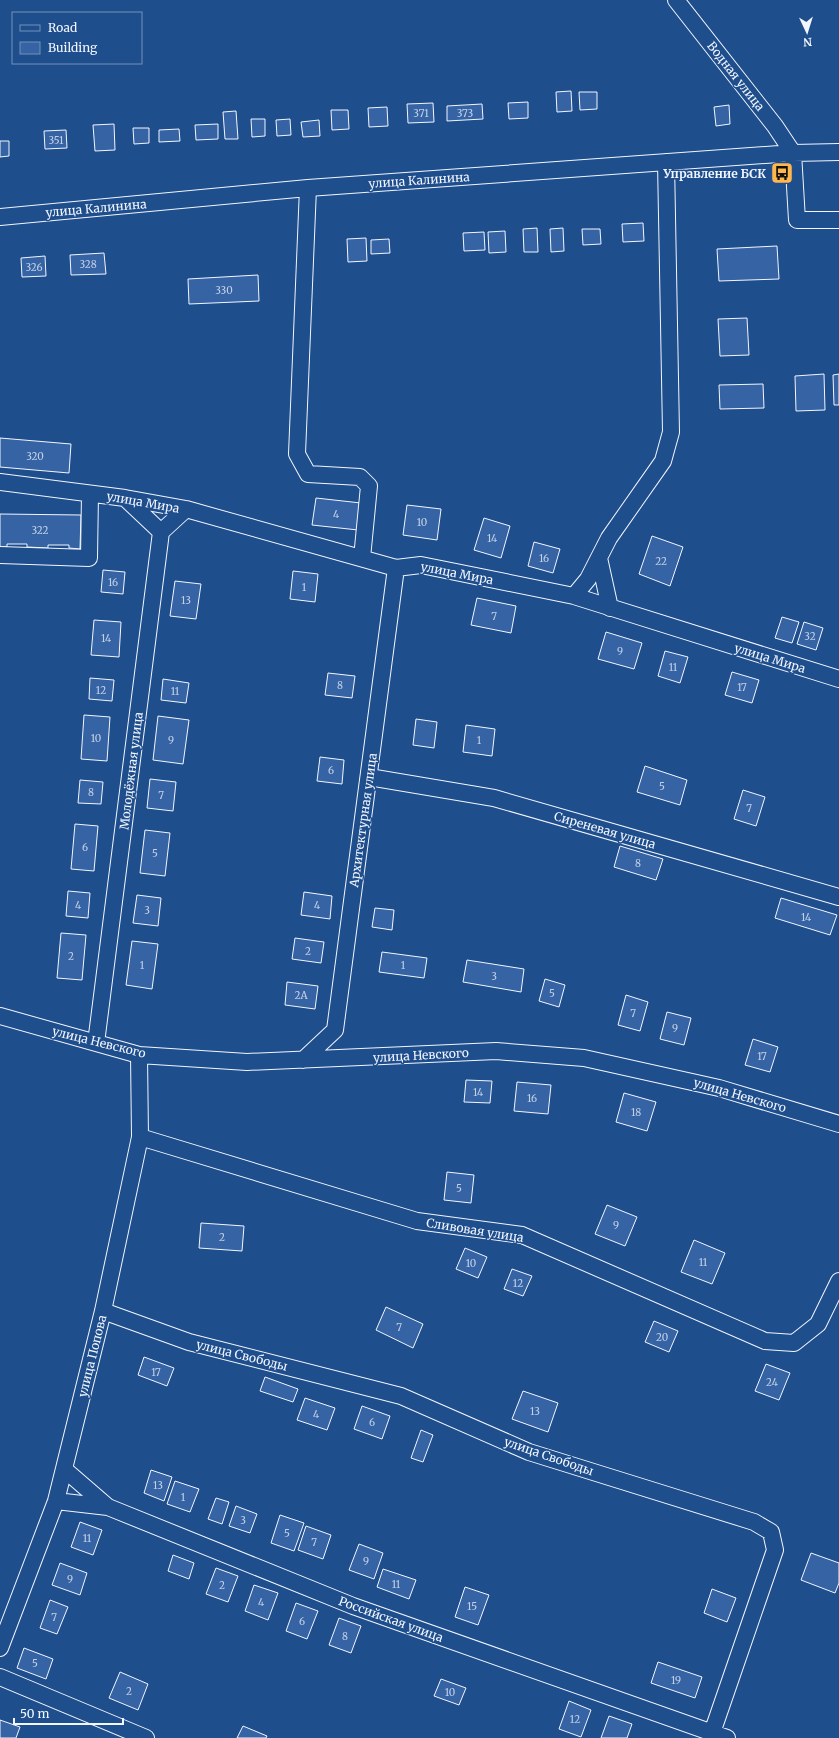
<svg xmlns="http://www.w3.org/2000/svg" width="839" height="1738" viewBox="0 0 839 1738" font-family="Merriweather,serif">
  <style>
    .building { fill: #3563a3; stroke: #f2f6ff }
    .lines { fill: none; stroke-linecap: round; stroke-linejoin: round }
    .minor-casing { stroke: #f2f6ff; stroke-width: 18 }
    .minor { stroke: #1f4e8c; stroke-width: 16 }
    .labels { text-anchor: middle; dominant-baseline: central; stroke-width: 3; stroke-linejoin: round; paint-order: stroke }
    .number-label { font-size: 10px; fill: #c3d1e8 }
    .street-label { font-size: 12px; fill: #f2f6ff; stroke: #1f4e8c }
    .poi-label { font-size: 12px; font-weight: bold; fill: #f2f6ff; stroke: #1f4e8c; text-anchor: end }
  </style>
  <rect width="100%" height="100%" fill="#1f4e8c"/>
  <!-- building -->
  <path class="building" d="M 571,91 L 572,111 L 557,112 L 556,92 Z
    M 579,92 L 597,92 L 597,109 L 580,110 Z
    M 528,102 L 528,118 L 509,119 L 508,103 Z
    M 433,103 L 434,122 L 408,123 L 407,104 Z
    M 482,104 L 483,119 L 447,121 L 447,106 Z
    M 729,105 L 730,124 L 716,126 L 714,107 Z
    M 387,107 L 388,126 L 369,127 L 368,108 Z
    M 331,110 L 348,110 L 349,129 L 332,130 Z
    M 236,111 L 238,139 L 225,139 L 223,112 Z
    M 251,119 L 265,119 L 265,136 L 252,137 Z
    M 290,119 L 291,135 L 277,136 L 276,120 Z
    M 319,120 L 320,136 L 303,137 L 301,122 Z
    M 114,124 L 115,150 L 95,151 L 93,125 Z
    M 218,124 L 218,139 L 196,140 L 195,125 Z
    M 133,128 L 149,128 L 149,143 L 134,144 Z
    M 179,129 L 180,141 L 159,142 L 159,130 Z
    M 66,130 L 67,148 L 45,149 L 44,131 Z
    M 0,141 L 9,141 L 9,156 L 0,157 Z
    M 643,223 L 644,241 L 623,242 L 622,224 Z
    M 537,228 L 538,252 L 524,252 L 523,229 Z
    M 563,228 L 564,251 L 551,252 L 550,229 Z
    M 582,229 L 600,229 L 601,244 L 583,245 Z
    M 505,231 L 506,252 L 489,253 L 488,232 Z
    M 484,232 L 485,250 L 464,251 L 463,233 Z
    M 366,238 L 367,261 L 348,262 L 347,239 Z
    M 389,239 L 390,253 L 371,254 L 371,240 Z
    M 777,246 L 779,279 L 719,281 L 717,249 Z
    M 104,253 L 106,274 L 71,275 L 70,255 Z
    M 45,256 L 46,276 L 22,277 L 21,258 Z
    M 258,275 L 259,301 L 189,304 L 188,279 Z
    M 747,318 L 749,355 L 720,356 L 718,319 Z
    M 824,374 L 825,410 L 796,411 L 795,376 Z
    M 839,374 L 839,405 L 834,405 L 833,375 Z
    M 763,384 L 764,408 L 720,409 L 719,385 Z
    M 0,438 L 71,444 L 69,473 L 0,467 Z
    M 316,498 L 361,503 L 358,530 L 312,525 Z
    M 407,505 L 441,509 L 437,540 L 403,535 Z
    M 0,514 L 81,515 L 80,549 L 69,548 L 69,545 L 48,545 L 48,548 L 27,547 L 27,544 L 7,544 L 7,547 L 0,547 Z
    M 484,518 L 510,526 L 501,558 L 474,550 Z
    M 652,536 L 683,547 L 670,586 L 639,574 Z
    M 534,542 L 560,549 L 553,573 L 528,566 Z
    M 103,570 L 125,572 L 123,594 L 101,592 Z
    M 293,571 L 318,574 L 315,602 L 290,599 Z
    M 175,581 L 201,584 L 196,619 L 170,616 Z
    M 477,598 L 516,606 L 511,633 L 471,625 Z
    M 782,617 L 799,622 L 792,643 L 775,638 Z
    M 94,620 L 121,622 L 119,657 L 91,655 Z
    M 804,622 L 823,628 L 816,650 L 797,644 Z
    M 606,632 L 642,643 L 634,669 L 598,659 Z
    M 665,651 L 688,657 L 680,683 L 658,676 Z
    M 732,672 L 759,680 L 752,703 L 725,695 Z
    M 328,673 L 355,676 L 352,698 L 325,695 Z
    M 90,678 L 114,680 L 112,701 L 89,699 Z
    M 163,679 L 189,683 L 186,703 L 161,700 Z
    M 84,715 L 110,717 L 107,761 L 81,759 Z
    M 158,716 L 189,720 L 183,764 L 153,760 Z
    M 416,719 L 437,722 L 434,748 L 413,745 Z
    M 466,725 L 495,729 L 492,756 L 463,752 Z
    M 320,757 L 344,760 L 342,784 L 317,781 Z
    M 645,766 L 687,780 L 680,805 L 637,792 Z
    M 150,779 L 176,782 L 173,811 L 147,808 Z
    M 80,780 L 103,782 L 101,804 L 78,803 Z
    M 743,790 L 765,797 L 756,826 L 734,819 Z
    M 75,824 L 98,826 L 94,871 L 71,869 Z
    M 145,830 L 170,833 L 165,876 L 140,873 Z
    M 620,846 L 663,859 L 656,880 L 614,867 Z
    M 68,891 L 90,893 L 88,918 L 66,916 Z
    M 304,892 L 332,896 L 330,919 L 301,915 Z
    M 137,895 L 161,898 L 158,926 L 133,923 Z
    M 781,898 L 837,915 L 830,935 L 775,918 Z
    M 375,908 L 394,910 L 392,930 L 372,927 Z
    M 61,933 L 86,935 L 82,980 L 57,978 Z
    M 295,938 L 324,942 L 321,963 L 292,959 Z
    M 132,941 L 158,944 L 152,989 L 126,985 Z
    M 382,952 L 427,958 L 424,978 L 379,972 Z
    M 467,960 L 524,969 L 521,992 L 463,982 Z
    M 545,979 L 565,985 L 559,1007 L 539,1001 Z
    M 287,982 L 318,986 L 315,1009 L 285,1005 Z
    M 626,995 L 648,1002 L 640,1031 L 618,1025 Z
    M 667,1012 L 691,1018 L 684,1045 L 660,1039 Z
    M 753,1039 L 778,1047 L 770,1072 L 745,1065 Z
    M 466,1080 L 492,1081 L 490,1103 L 464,1102 Z
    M 517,1082 L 551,1085 L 548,1114 L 514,1111 Z
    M 624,1093 L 656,1102 L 647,1131 L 616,1122 Z
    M 447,1172 L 474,1175 L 471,1203 L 444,1200 Z
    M 607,1205 L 637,1217 L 625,1246 L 595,1234 Z
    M 201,1223 L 244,1226 L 242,1251 L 199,1248 Z
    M 694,1240 L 725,1253 L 712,1284 L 681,1272 Z
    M 465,1248 L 487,1257 L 478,1278 L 456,1269 Z
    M 512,1269 L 532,1276 L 523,1296 L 504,1289 Z
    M 386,1307 L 423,1324 L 413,1348 L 376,1330 Z
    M 654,1321 L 678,1331 L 669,1352 L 645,1342 Z
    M 144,1357 L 174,1368 L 167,1386 L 138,1375 Z
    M 766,1364 L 790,1373 L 779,1400 L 755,1391 Z
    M 265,1377 L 298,1389 L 293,1402 L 260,1391 Z
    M 523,1391 L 558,1403 L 548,1432 L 512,1419 Z
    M 305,1398 L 335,1408 L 327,1430 L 297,1420 Z
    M 362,1406 L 390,1416 L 382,1439 L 354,1429 Z
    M 421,1430 L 433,1435 L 423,1462 L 411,1458 Z
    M 151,1470 L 172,1477 L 164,1501 L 144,1493 Z
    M 175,1481 L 199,1489 L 190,1512 L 167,1504 Z
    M 216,1498 L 229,1502 L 222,1524 L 208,1519 Z
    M 236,1506 L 257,1514 L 250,1533 L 229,1526 Z
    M 280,1515 L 304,1523 L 294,1551 L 271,1543 Z
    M 80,1522 L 102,1530 L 93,1555 L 71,1547 Z
    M 306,1526 L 331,1535 L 323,1559 L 298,1550 Z
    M 359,1544 L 383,1553 L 374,1579 L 349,1570 Z
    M 811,1553 L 839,1563 L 839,1583 L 835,1593 L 801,1580 Z
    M 173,1555 L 194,1563 L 189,1579 L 168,1571 Z
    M 60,1563 L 87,1573 L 80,1595 L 52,1585 Z
    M 216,1568 L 238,1576 L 228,1602 L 206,1594 Z
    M 383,1569 L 416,1580 L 409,1599 L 377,1587 Z
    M 254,1585 L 278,1593 L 268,1620 L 245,1611 Z
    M 465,1587 L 489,1595 L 478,1625 L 455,1617 Z
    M 712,1589 L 736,1598 L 727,1622 L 704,1613 Z
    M 50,1600 L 68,1607 L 57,1634 L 40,1628 Z
    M 296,1603 L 318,1611 L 307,1639 L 286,1631 Z
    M 339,1618 L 361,1626 L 351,1653 L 329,1645 Z
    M 24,1648 L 53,1659 L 46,1679 L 17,1668 Z
    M 658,1662 L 702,1677 L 695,1698 L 651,1683 Z
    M 120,1672 L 148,1684 L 138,1710 L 109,1698 Z
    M 441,1679 L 466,1688 L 459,1705 L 434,1696 Z
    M 569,1701 L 591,1710 L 581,1737 L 559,1729 Z
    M 609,1716 L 632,1724 L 627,1738 L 601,1738 Z
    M 0,1720 L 20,1727 L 16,1738 L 0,1738 Z
    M 243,1726 L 267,1736 L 266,1738 L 237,1738 Z"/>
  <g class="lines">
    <!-- minor casing -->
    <g class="minor-casing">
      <path id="minor" d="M 676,0 L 775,126 L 793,153 L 797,220 L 839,220
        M 308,188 L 297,454 L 308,474 L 360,477 L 369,486 L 362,558
        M 0,217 L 308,188 L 793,153 L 839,152
        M 0,482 L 125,498 L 186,509 L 396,568 L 421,565 L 574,596 L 839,679
        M 125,498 L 161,532
        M 0,555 L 89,558 L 90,494
        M 599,558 L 610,608
        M 574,596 L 588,579 L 609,538 L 663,461 L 671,432 L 666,162
        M 369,777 L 494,798 L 839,897
        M 0,1016 L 139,1055 L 247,1062 L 496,1051 L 584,1058 L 719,1088 L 839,1124
        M 96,1043 L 161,532 L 186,509
        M 303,1060 L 335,1030 L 396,568
        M 140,1137 L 417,1221 L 522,1235 L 765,1341 L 794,1343 L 818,1324 L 839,1281
        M 103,1311 L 189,1342 L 401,1396 L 529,1452 L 754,1522 L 771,1532 L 775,1550 L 712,1733
        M 64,1469 L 108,1507
        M 56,1501 L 108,1507 L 353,1606 L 727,1738
        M 0,1648 L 56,1501 L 103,1311 L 140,1137 L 139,1055
        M 0,1677 L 146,1738"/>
    </g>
    <!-- minor -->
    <use href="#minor" class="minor"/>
  </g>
  <!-- icons -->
  <defs>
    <g id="bus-square" transform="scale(1.15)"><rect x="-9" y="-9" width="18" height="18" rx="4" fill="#ffb74d" stroke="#1f4e8c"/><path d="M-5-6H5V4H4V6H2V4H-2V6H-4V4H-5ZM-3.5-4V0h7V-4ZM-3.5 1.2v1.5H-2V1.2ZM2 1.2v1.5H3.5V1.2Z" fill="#111"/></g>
  </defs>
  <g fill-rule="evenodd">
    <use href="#bus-square" x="782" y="173"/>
  </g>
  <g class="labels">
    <!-- number labels -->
    <g class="number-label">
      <text x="421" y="113">371</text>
      <text x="465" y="113">373</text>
      <text x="56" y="140">351</text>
      <text x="88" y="264">328</text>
      <text x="34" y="267">326</text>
      <text x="224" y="290">330</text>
      <text x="35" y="456">320</text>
      <text x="336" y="514">4</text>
      <text x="422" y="522">10</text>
      <text x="40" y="530">322</text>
      <text x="492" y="538">14</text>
      <text x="544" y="558">16</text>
      <text x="661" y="561">22</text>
      <text x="113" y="582">16</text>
      <text x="304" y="587">1</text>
      <text x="186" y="600">13</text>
      <text x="494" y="616">7</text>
      <text x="810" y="636">32</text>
      <text x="106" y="638">14</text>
      <text x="620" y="651">9</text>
      <text x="673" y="667">11</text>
      <text x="340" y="685">8</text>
      <text x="742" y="687">17</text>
      <text x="101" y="690">12</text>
      <text x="175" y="691">11</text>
      <text x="96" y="738">10</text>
      <text x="171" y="740">9</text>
      <text x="479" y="740">1</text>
      <text x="331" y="770">6</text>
      <text x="662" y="786">5</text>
      <text x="91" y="792">8</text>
      <text x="161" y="795">7</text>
      <text x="749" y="808">7</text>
      <text x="85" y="847">6</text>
      <text x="155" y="853">5</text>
      <text x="638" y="863">8</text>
      <text x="78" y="905">4</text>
      <text x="317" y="905">4</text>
      <text x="147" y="910">3</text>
      <text x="806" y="917">14</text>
      <text x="308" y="951">2</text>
      <text x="71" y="956">2</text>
      <text x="142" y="965">1</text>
      <text x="403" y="965">1</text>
      <text x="494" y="976">3</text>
      <text x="552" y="993">5</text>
      <text x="301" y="995">2А</text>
      <text x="633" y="1013">7</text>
      <text x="675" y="1028">9</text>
      <text x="762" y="1056">17</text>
      <text x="478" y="1092">14</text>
      <text x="532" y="1098">16</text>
      <text x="636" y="1112">18</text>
      <text x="459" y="1188">5</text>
      <text x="616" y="1225">9</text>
      <text x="222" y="1237">2</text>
      <text x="703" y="1262">11</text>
      <text x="471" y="1263">10</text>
      <text x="518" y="1283">12</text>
      <text x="399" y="1327">7</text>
      <text x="662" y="1337">20</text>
      <text x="156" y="1372">17</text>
      <text x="772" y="1382">24</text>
      <text x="535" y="1411">13</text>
      <text x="316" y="1414">4</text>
      <text x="372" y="1422">6</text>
      <text x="158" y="1485">13</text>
      <text x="183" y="1497">1</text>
      <text x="243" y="1520">3</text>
      <text x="287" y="1533">5</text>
      <text x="87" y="1538">11</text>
      <text x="314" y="1542">7</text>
      <text x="366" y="1561">9</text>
      <text x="70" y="1579">9</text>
      <text x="396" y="1584">11</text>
      <text x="222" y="1585">2</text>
      <text x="261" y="1602">4</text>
      <text x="472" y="1606">15</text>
      <text x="54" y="1617">7</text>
      <text x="302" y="1621">6</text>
      <text x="345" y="1636">8</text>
      <text x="35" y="1663">5</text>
      <text x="676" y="1680">19</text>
      <text x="129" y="1691">2</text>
      <text x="450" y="1692">10</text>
      <text x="575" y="1719">12</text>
    </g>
    <!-- street labels -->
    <g class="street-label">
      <text transform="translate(736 76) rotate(52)">Водная улица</text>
      <text transform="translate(419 180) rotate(-4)">улица Калинина</text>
      <text transform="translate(96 208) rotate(-5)">улица Калинина</text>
      <text transform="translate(143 502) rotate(10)">улица Мира</text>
      <text transform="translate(457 573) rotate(11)">улица Мира</text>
      <text transform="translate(770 658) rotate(17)">улица Мира</text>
      <text transform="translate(131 771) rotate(-83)">Молодёжная улица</text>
      <text transform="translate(363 820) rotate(-82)">Архитектурная улица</text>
      <text transform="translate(605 830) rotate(16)">Сиреневая улица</text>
      <text transform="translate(99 1042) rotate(14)">улица Невского</text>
      <text transform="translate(421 1055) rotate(-3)">улица Невского</text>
      <text transform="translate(740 1095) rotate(16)">улица Невского</text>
      <text transform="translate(475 1230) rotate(9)">Сливовая улица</text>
      <text transform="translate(242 1355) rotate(14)">улица Свободы</text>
      <text transform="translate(92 1356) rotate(-76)">улица Попова</text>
      <text transform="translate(549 1456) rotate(19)">улица Свободы</text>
      <text transform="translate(391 1619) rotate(20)">Российская улица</text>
    </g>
    <!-- poi labels -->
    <g class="poi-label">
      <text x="766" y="173">Управление БСК</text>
    </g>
  </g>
  <!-- legend -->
  <rect x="12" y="12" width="130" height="52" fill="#1f4e8c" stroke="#7391ba"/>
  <rect x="20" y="25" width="20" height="6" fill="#1f4e8c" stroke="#7391ba"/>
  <text x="48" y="32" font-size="12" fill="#f2f6ff">Road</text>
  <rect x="20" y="42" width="20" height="12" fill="#3563a3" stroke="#7391ba"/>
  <text x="48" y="52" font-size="12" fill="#f2f6ff">Building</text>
  <!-- north arrow -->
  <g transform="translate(807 32) rotate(176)" stroke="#1f4e8c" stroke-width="3" paint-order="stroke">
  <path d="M0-3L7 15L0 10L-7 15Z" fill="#f2f6ff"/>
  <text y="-6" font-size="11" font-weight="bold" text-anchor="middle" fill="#f2f6ff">N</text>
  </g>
  <!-- scale -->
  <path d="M14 1718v6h109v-6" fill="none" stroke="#f2f6ff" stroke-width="2"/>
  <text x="20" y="1718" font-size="12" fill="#f2f6ff" stroke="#1f4e8c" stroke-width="3" paint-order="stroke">50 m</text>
</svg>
